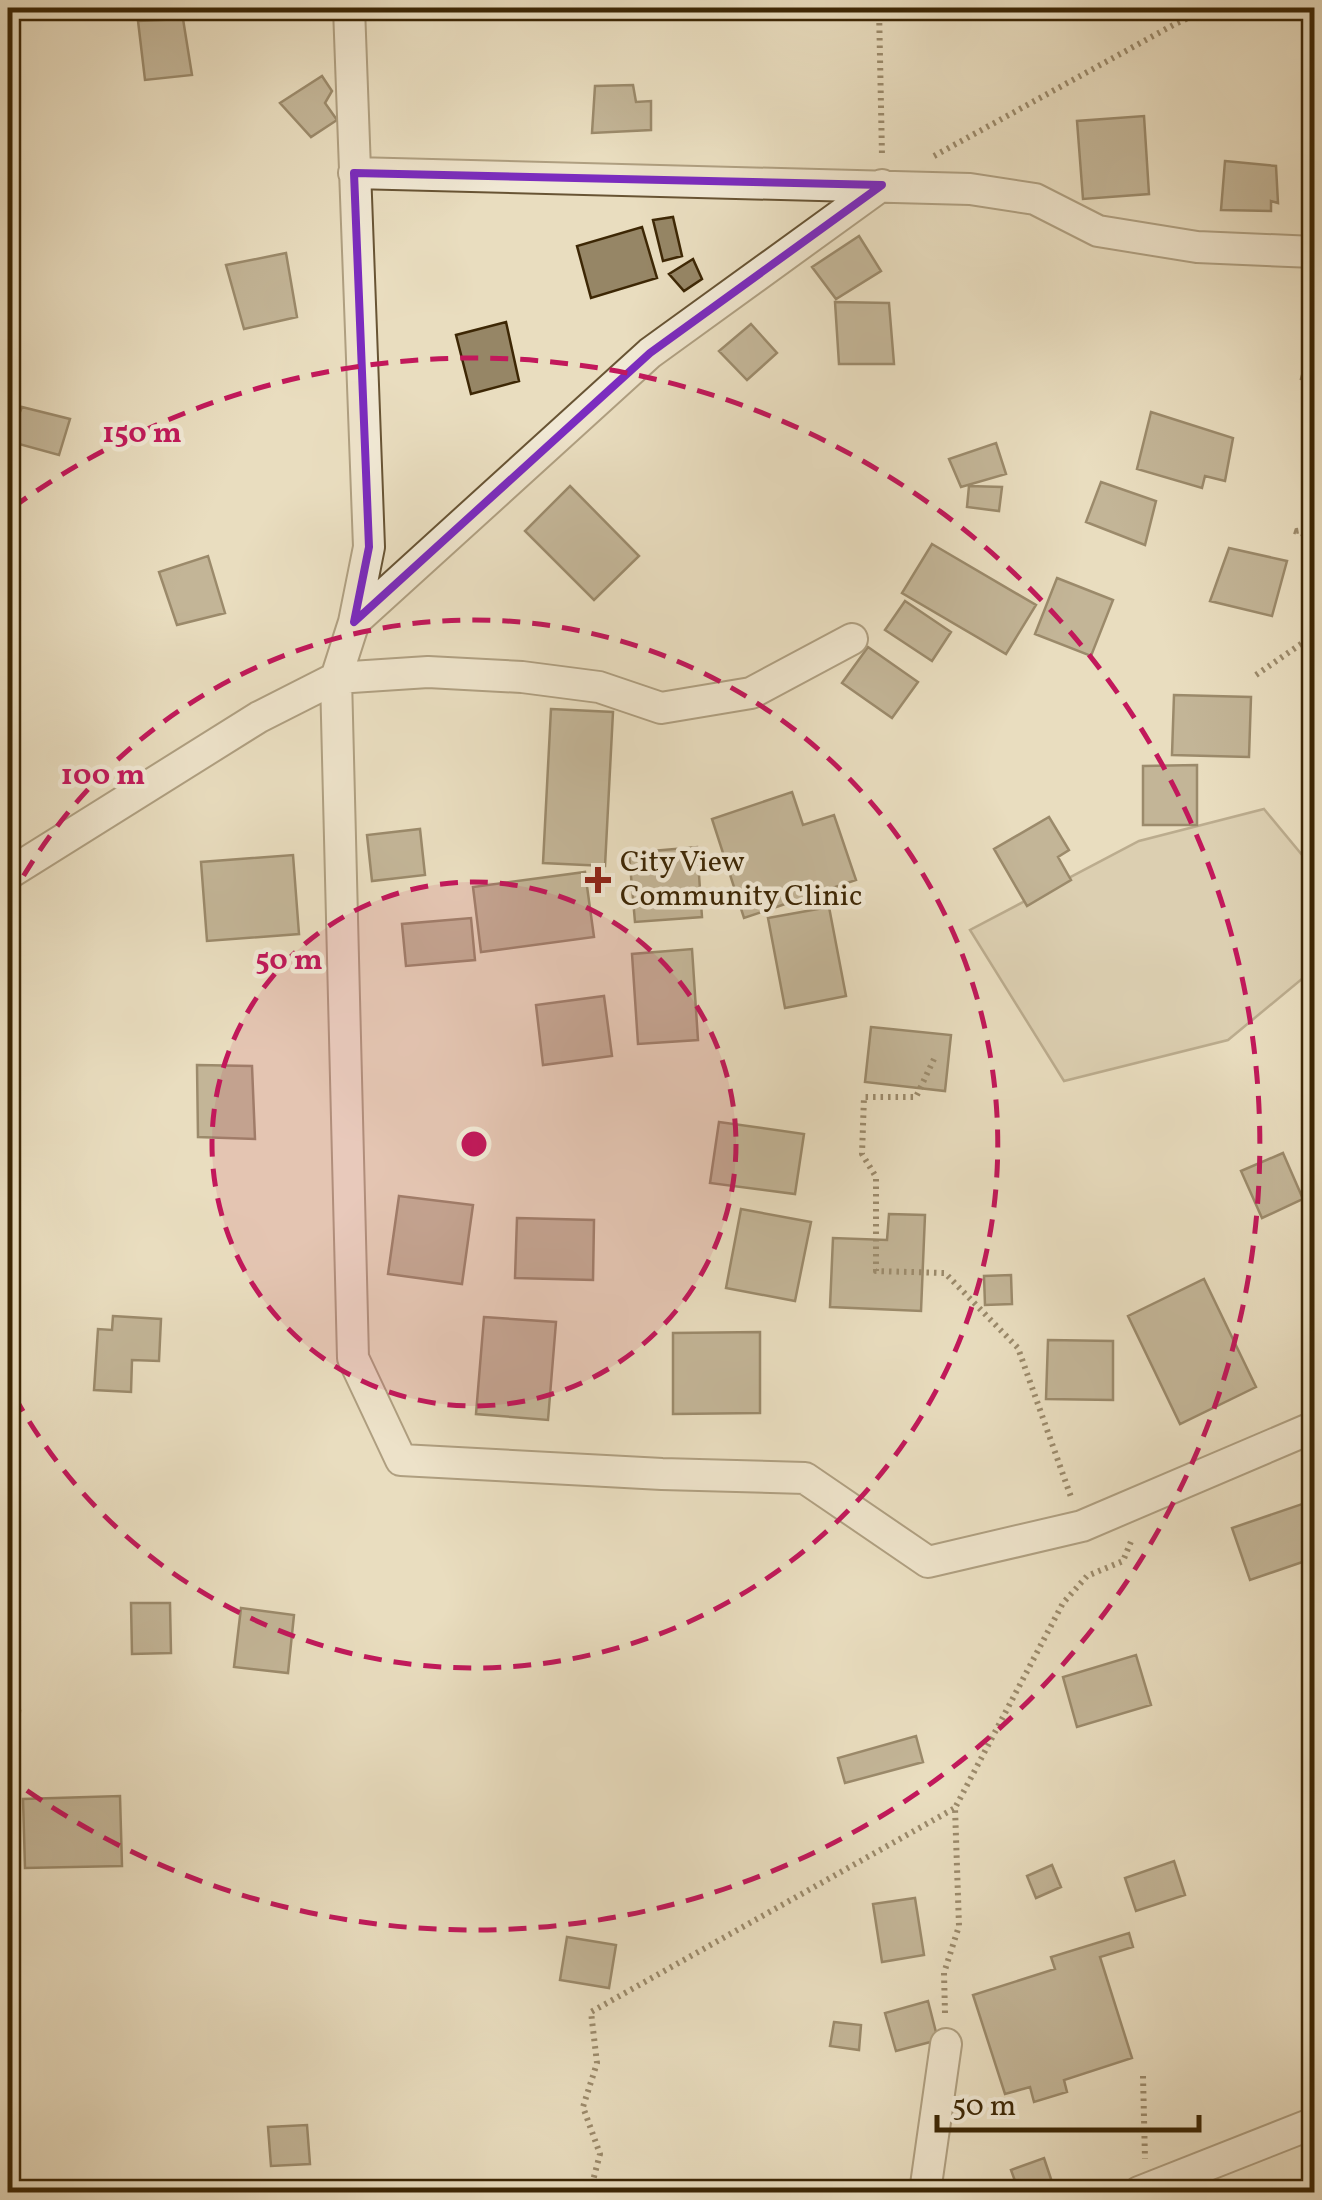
<svg xmlns="http://www.w3.org/2000/svg" width="1322" height="2200" viewBox="0 0 1322 2200" font-family="Vollkorn,serif">
  <style>
    .green { fill: #ccbe9f; stroke: #847252; stroke-width: 2.5 }
    .building { fill: #968666; stroke: #3d2705; stroke-width: 2.5 }
    .lines { fill: none; stroke-linecap: round; stroke-linejoin: round }
    .street-casing { stroke: #685434; stroke-width: 34 }
    .path { stroke: #3d2705; stroke-width: 6; stroke-dasharray: 2.5 5; stroke-linecap: butt }
    .street { stroke: #f1e9d5; stroke-width: 30 }
    .marked { fill: none; stroke: #7b2cbf; stroke-width: 8; stroke-linejoin: round }
    .ring { fill: none; stroke: #c2185b; stroke-width: 5; stroke-dasharray: 18 12 }
    .poi-dot { fill: #8f2418; stroke: #f1e9d5; stroke-width: 4 }
    .labels { text-anchor: middle; dominant-baseline: central; stroke-width: 9; stroke-linejoin: round; paint-order: stroke }
    .poi-label { font-size: 30px; fill: #3d2705; stroke: #f1e9d5; text-anchor: start }
    .centre { fill: #c2185b; stroke: #f1e9d5; stroke-width: 5 }
    .ring-label { font-size: 30px; text-anchor: middle; font-weight: bold; fill: #c2185b; stroke: #f1e9d5; stroke-width: 9; stroke-linejoin: round; paint-order: stroke }
  </style>
  <rect width="100%" height="100%" fill="#e9ddbf"/>
  <filter id="stains"><feTurbulence type="fractalNoise" baseFrequency=".002" numOctaves="4"/><feColorMatrix values="0 0 0 0 .2 0 0 0 0 .09 0 0 0 0 .02 0 0 0 .5 -.17"/></filter>
  <radialGradient id="worn" r=".72"><stop offset=".6" stop-color="#630" stop-opacity="0"/><stop offset="1" stop-color="#630" stop-opacity=".3"/></radialGradient>
  <!-- green -->
  <path class="green" d="M 1264,809 L 1307,861 L 1314,878 L 1314,969 L 1228,1040 L 1064,1081 L 970,930 L 1139,841 Z"/>
  <!-- building -->
  <path class="building" d="M 183,19 L 192,75 L 145,80 L 138,21 Z
    M 322,76 L 332,91 L 325,103 L 337,120 L 311,137 L 280,103 Z
    M 633,85 L 636,102 L 651,101 L 651,130 L 592,133 L 595,86 Z
    M 1144,116 L 1149,194 L 1083,199 L 1077,121 Z
    M 1225,161 L 1276,166 L 1278,203 L 1271,201 L 1271,211 L 1221,210 Z
    M 673,217 L 682,256 L 663,261 L 653,220 Z
    M 642,227 L 657,278 L 591,298 L 577,246 Z
    M 859,236 L 881,271 L 836,299 L 812,267 Z
    M 286,253 L 297,317 L 244,329 L 226,265 Z
    M 693,259 L 702,279 L 684,291 L 669,274 Z
    M 835,302 L 889,303 L 894,364 L 839,364 Z
    M 506,322 L 519,381 L 471,394 L 456,335 Z
    M 751,324 L 777,353 L 747,380 L 719,351 Z
    M 1314,330 L 1314,384 L 1301,379 Z
    M 22,407 L 70,419 L 59,455 L 8,441 Z
    M 1151,412 L 1233,438 L 1225,481 L 1205,476 L 1202,488 L 1137,469 Z
    M 996,443 L 1006,474 L 961,487 L 949,459 Z
    M 1101,482 L 1156,501 L 1145,545 L 1086,522 Z
    M 570,486 L 639,556 L 594,600 L 525,531 Z
    M 969,486 L 1002,487 L 999,511 L 967,507 Z
    M 932,544 L 1036,605 L 1006,654 L 902,593 Z
    M 1229,548 L 1287,561 L 1272,616 L 1210,601 Z
    M 208,556 L 225,613 L 177,625 L 159,572 Z
    M 1057,578 L 1113,600 L 1091,656 L 1035,634 Z
    M 905,601 L 951,632 L 932,661 L 885,630 Z
    M 868,647 L 918,682 L 892,718 L 842,683 Z
    M 1174,695 L 1251,697 L 1249,757 L 1172,755 Z
    M 551,709 L 613,712 L 605,866 L 543,863 Z
    M 1197,765 L 1197,825 L 1143,825 L 1143,766 Z
    M 792,792 L 803,825 L 834,815 L 856,880 L 744,918 L 712,819 Z
    M 1049,817 L 1069,850 L 1058,857 L 1071,880 L 1027,906 L 994,849 Z
    M 420,829 L 425,875 L 372,881 L 367,835 Z
    M 697,847 L 702,917 L 635,922 L 629,853 Z
    M 293,855 L 299,934 L 207,941 L 201,862 Z
    M 585,872 L 594,937 L 481,952 L 473,887 Z
    M 829,907 L 846,996 L 785,1008 L 768,918 Z
    M 471,918 L 475,960 L 406,966 L 402,924 Z
    M 692,949 L 698,1040 L 638,1044 L 632,954 Z
    M 604,996 L 612,1056 L 543,1065 L 536,1005 Z
    M 871,1027 L 951,1035 L 945,1091 L 865,1082 Z
    M 197,1065 L 252,1066 L 255,1139 L 198,1137 Z
    M 719,1122 L 804,1134 L 795,1194 L 710,1183 Z
    M 1283,1153 L 1303,1199 L 1262,1218 L 1241,1171 Z
    M 399,1196 L 473,1205 L 462,1284 L 388,1274 Z
    M 741,1209 L 811,1222 L 795,1301 L 726,1288 Z
    M 889,1214 L 925,1215 L 921,1311 L 830,1307 L 833,1238 L 887,1240 Z
    M 517,1218 L 594,1220 L 593,1280 L 515,1278 Z
    M 1011,1275 L 1012,1304 L 985,1305 L 984,1276 Z
    M 1204,1279 L 1256,1387 L 1180,1424 L 1128,1316 Z
    M 113,1316 L 161,1319 L 159,1361 L 132,1360 L 131,1392 L 94,1390 L 98,1329 L 112,1330 Z
    M 484,1317 L 556,1322 L 548,1420 L 476,1414 Z
    M 760,1332 L 760,1413 L 673,1414 L 673,1333 Z
    M 1048,1340 L 1113,1341 L 1113,1400 L 1046,1399 Z
    M 1308,1502 L 1314,1522 L 1314,1558 L 1250,1580 L 1232,1528 Z
    M 131,1603 L 170,1603 L 171,1653 L 132,1654 Z
    M 241,1608 L 294,1615 L 288,1673 L 234,1667 Z
    M 1136,1655 L 1151,1705 L 1077,1727 L 1063,1677 Z
    M 8,1710 L 20,1711 L 14,1779 L 8,1779 Z
    M 916,1736 L 923,1762 L 845,1783 L 838,1758 Z
    M 120,1796 L 122,1866 L 25,1868 L 23,1799 Z
    M 1174,1861 L 1185,1895 L 1136,1911 L 1125,1878 Z
    M 1052,1865 L 1061,1887 L 1036,1898 L 1027,1876 Z
    M 915,1898 L 924,1955 L 882,1962 L 873,1904 Z
    M 1129,1933 L 1133,1947 L 1100,1957 L 1132,2058 L 1064,2080 L 1067,2092 L 1034,2102 L 1030,2087 L 1005,2094 L 973,1995 L 1055,1969 L 1051,1957 Z
    M 567,1937 L 616,1945 L 609,1988 L 560,1980 Z
    M 928,2001 L 938,2040 L 896,2051 L 885,2013 Z
    M 834,2022 L 861,2025 L 859,2050 L 830,2046 Z
    M 307,2125 L 310,2164 L 271,2166 L 268,2127 Z
    M 1044,2158 L 1053,2185 L 1033,2192 L 1019,2192 L 1011,2170 Z"/>
  <g class="lines">
    <!-- street casing -->
    <g class="street-casing">
      <path id="street" d="M 349,8 L 369,547 L 354,622
        M 354,173 L 970,189 L 1035,199 L 1098,231 L 1197,247 L 1314,252
        M 852,639 L 751,693 L 661,708 L 599,687 L 522,677 L 428,672 L 336,678 L 353,1358 L 401,1460 L 662,1474 L 805,1478 L 928,1562 L 1082,1526 L 1314,1427
        M 8,874 L 259,717 L 336,678 L 354,622 L 650,353 L 882,185
        M 925,2192 L 946,2044
        M 1139,2192 L 1314,2123"/>
    </g>
    <!-- path -->
    <path class="path" d="M 879,8 L 882,156
      M 934,156 L 1175,24 L 1211,8
      M 1294,531 L 1314,537
      M 1296,531 L 1314,528
      M 1256,675 L 1314,635
      M 934,1059 L 916,1097 L 864,1097 L 862,1154 L 876,1177 L 876,1271 L 945,1273 L 1018,1348 L 1071,1497
      M 945,2013 L 944,1973 L 959,1926 L 955,1808 L 1063,1603 L 1087,1576 L 1123,1561 L 1132,1539
      M 1143,2076 L 1145,2159
      M 590,2192 L 600,2154 L 583,2107 L 597,2063 L 591,2012 L 955,1808"/>
    <!-- street -->
    <use href="#street" class="street"/>
  </g>
  <!-- marked area -->
  <path d="M0 0H1322V2200H0ZM 354,173 L 882,185 L 650,353 L 354,622 L 369,547 Z" fill="#e9ddbf" fill-opacity=".55" fill-rule="evenodd"/>
  <path class="marked" d="M 354,173 L 882,185 L 650,353 L 354,622 L 369,547 Z"/>
  <!-- distance rings -->
  <circle cx="474" cy="1144" r="262" fill="#c2185b" fill-opacity=".12"/>
  <g class="ring">
    <circle cx="474" cy="1144" r="262"/>
    <path d="M9 902A524 524 0 1 1 9 1386"/>
    <path d="M12 508A786 786 0 1 1 12 1780"/>
  </g>
  <!-- markers -->
  <path class="poi-dot" d="M593 865h10v10h10v10h-10v10h-10v-10h-10v-10h10z"/>
  <g class="labels">
    <!-- poi labels -->
    <g class="poi-label">
      <text x="620" y="863">City View<tspan x="620" dy="34">Community Clinic</tspan></text>
    </g>
  </g>
  <circle cx="474" cy="1144" r="15" class="centre"/>
  <g class="ring-label">
    <text x="142" y="442">150 m</text>
    <text x="103" y="784">100 m</text>
    <text x="289" y="969">50 m</text>
  </g>
  <!-- margin -->
  <rect width="1322" height="2200" fill="none" stroke="#e9ddbf" stroke-width="40"/>
  <rect x="10" y="10" width="1302" height="2180" fill="none" stroke="#3d2705" stroke-width="5"/>
  <rect x="20" y="20" width="1282" height="2160" fill="none" stroke="#3d2705" stroke-width="2.5"/>
  <!-- scale -->
  <path d="M937 2115v15h262v-15" fill="none" stroke="#3d2705" stroke-width="5"/>
  <text x="952" y="2115" font-size="30" fill="#3d2705" stroke="#f1e9d5" stroke-width="8" paint-order="stroke">50 m</text>
  <rect width="100%" height="100%" filter="url(#stains)"/>
  <rect width="100%" height="100%" fill="url(#worn)"/>
</svg>
